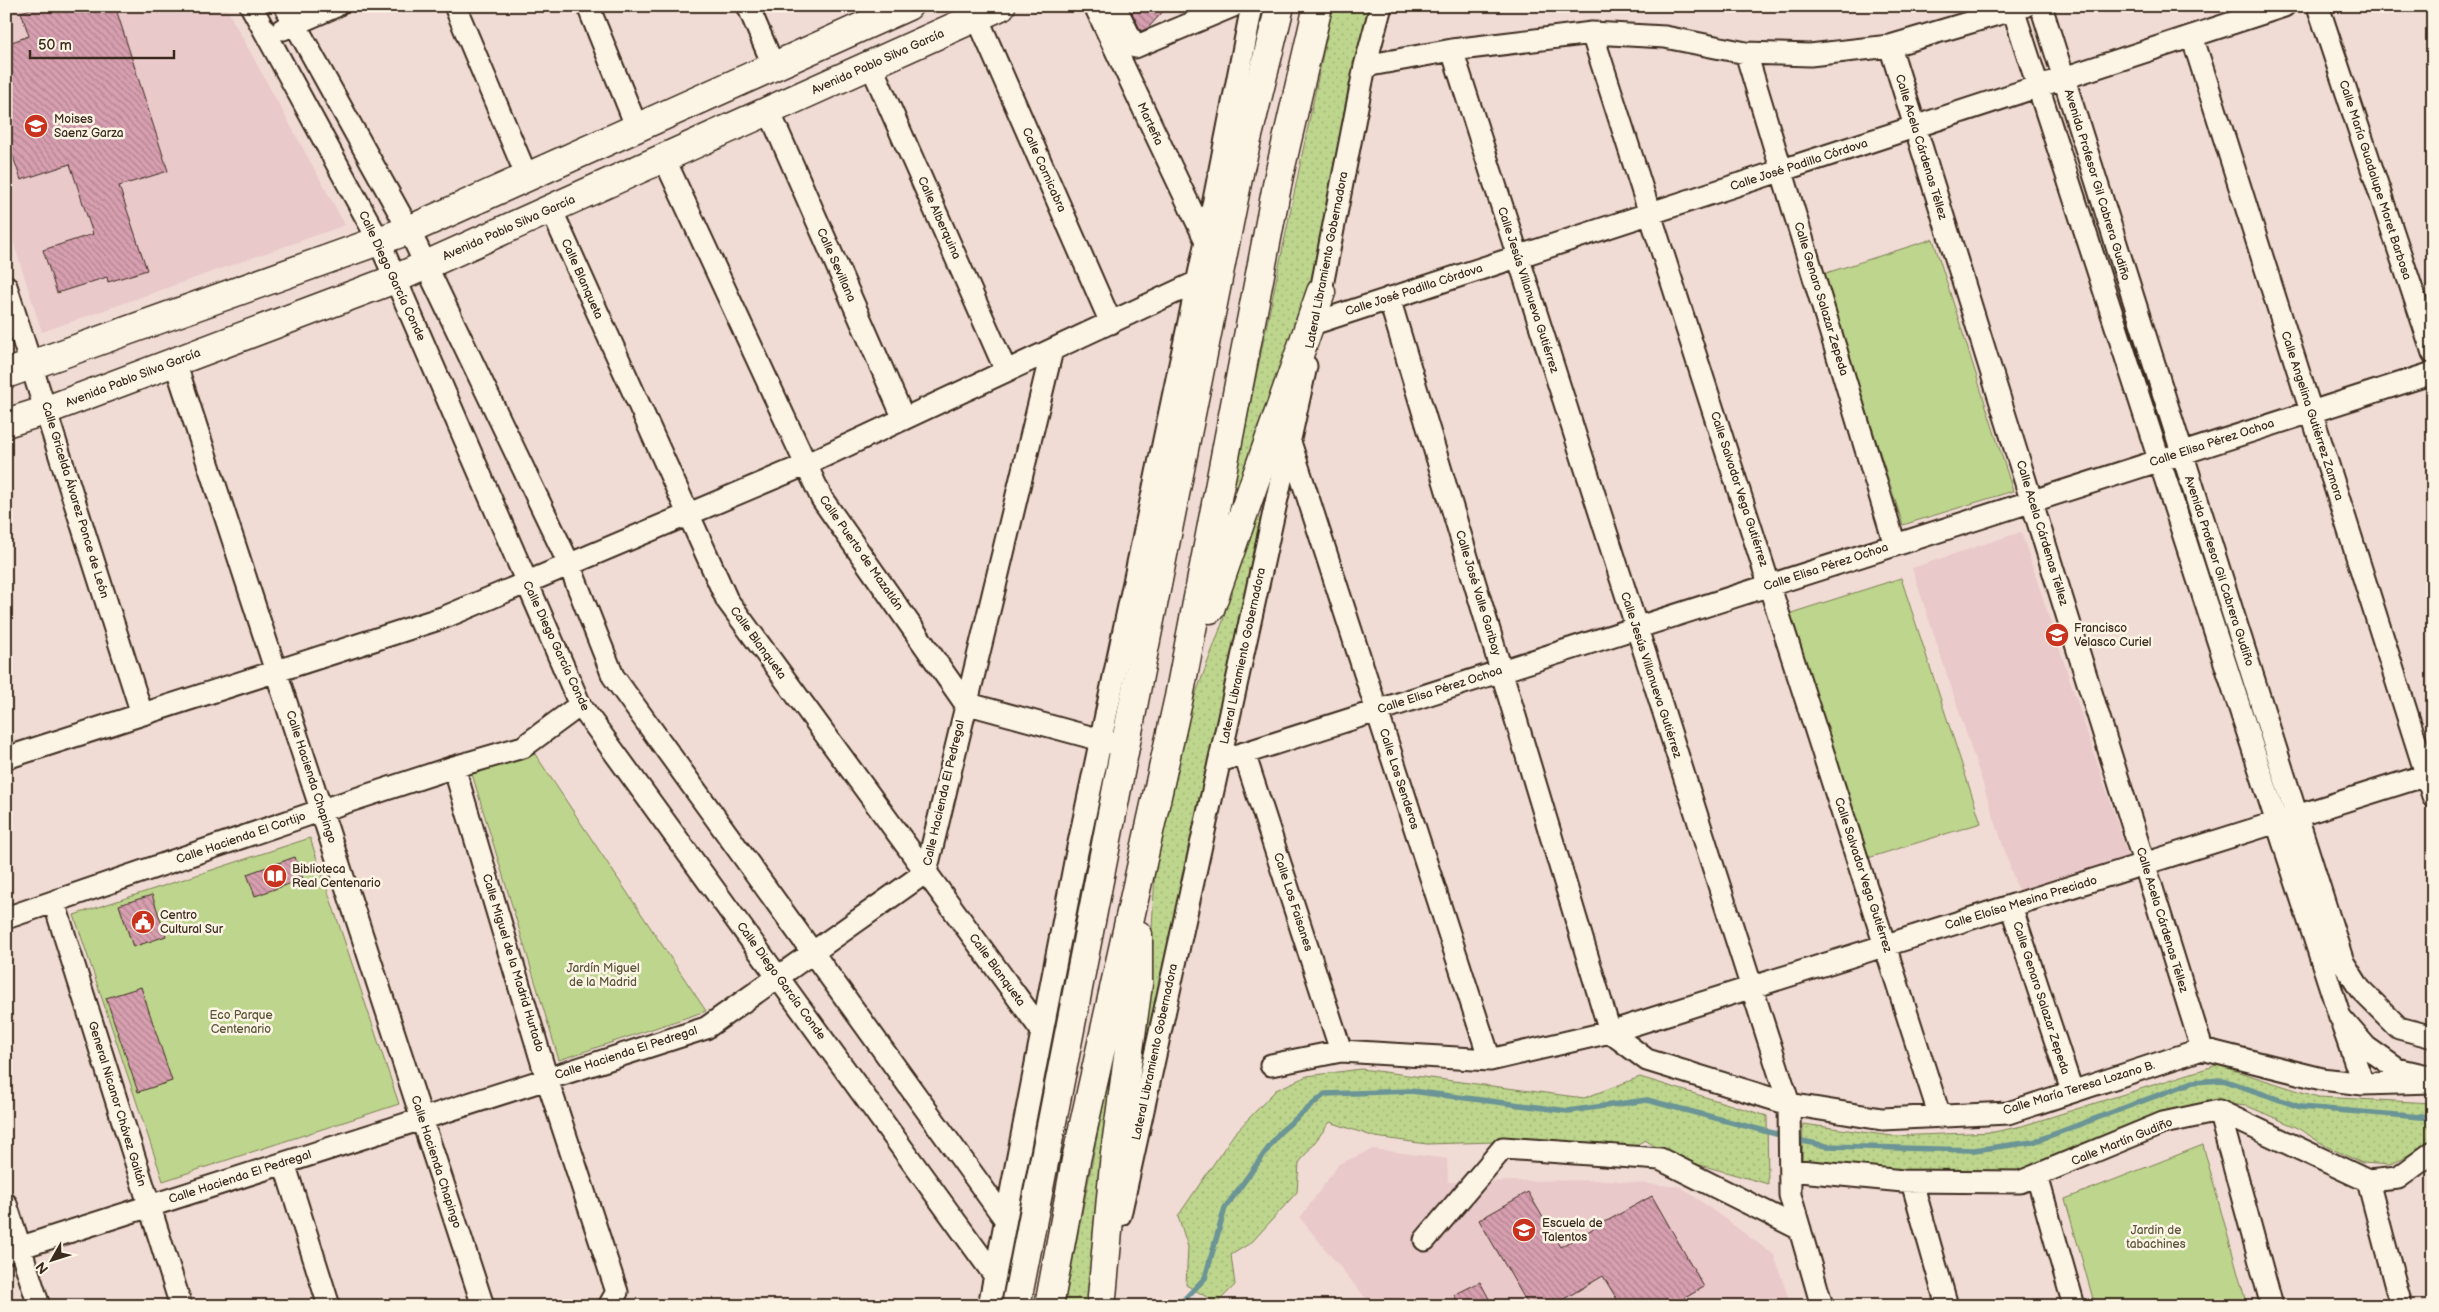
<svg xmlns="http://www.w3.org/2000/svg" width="2439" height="1312" viewBox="0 0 2439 1312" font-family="'Balsamiq Sans',sans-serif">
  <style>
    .built { fill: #e9c9ca }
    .grass { fill: url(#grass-dots); stroke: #7c8055 }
    .green { fill: #bdd58c; stroke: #7c8055 }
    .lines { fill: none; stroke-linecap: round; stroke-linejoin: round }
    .stream { stroke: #6a9496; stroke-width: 5.5 }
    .building { fill: url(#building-back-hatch); stroke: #3b2a1e }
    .minor-casing { stroke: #3b2a1e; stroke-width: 25 }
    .major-casing { stroke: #3b2a1e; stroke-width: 31 }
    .highway-casing { stroke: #3b2a1e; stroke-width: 31 }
    .minor { stroke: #fcf5e5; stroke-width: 21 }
    .major { stroke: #fcf5e5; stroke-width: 28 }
    .highway { stroke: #fcf5e5; stroke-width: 28 }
    .labels { text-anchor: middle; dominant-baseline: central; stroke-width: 5; stroke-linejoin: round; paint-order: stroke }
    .street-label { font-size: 12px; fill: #3b2a1e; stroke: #fcf5e5 }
    .poi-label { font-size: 12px; fill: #3b2a1e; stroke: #fcf5e5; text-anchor: start }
    .park-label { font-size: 12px; fill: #5c553a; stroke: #fcf5e5 }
  </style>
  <defs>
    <pattern id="grass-dots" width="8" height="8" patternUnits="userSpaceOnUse" patternTransform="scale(1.25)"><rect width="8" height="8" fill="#bdd58c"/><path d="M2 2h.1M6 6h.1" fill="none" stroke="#a3b778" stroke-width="1.8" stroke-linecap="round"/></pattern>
    <pattern id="building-back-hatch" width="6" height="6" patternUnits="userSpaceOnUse" patternTransform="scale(1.25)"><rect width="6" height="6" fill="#d79fb0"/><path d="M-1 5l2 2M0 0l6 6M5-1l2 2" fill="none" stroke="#b0828f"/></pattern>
  </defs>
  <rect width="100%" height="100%" fill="#f1dbd5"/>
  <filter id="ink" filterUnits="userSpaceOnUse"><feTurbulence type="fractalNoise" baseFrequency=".02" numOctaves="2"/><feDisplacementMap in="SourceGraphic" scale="10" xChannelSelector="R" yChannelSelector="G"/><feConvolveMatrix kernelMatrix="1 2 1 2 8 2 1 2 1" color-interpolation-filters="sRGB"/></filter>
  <g filter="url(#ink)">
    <!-- built -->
    <path class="built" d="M 6,6 L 225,6 L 345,225 L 42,332 L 6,219 Z
      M 2021,532 L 2129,859 L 2019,894 L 1912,568 Z
      M 1373,1149 L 1447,1159 L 1448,1182 L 1607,1180 L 1681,1187 L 1774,1255 L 1791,1306 L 1372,1306 L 1300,1218 L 1339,1164 Z"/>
    <!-- grass -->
    <path class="grass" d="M 1333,6 L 1370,6 L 1354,65 L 1310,294 L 1234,513 L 1229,507 Z
      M 1255,514 L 1260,520 L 1141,1074 L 1135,1077 L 1150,966 L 1157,835 L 1186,720 L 1223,621 L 1247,517 Z
      M 2217,1065 L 2318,1097 L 2433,1103 L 2433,1141 L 2390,1165 L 2362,1163 L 2326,1146 L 2296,1127 L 2247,1106 L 2206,1102 L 2159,1116 L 2021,1173 L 1903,1174 L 1802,1166 L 1803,1124 L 1892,1136 L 1994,1132 L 2022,1126 Z
      M 1361,1069 L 1584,1098 L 1640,1077 L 1767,1116 L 1768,1184 L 1672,1157 L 1645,1140 L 1626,1151 L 1529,1141 L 1427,1144 L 1375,1137 L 1330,1122 L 1299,1163 L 1297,1192 L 1252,1242 L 1231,1255 L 1235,1285 L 1217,1303 L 1186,1285 L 1188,1247 L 1178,1216 L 1234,1134 L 1276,1090 L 1307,1076 Z
      M 1116,1071 L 1093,1279 L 1088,1306 L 1064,1306 L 1109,1075 Z"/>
    <!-- green -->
    <path class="green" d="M 1933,239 L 2013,491 L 1903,525 L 1823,274 Z
      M 1901,578 L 1981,823 L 1868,858 L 1788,614 Z
      M 535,754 L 706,1011 L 559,1060 L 472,774 Z
      M 310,838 L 399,1104 L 163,1181 L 74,915 Z
      M 2203,1145 L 2247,1306 L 2095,1306 L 2065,1199 Z"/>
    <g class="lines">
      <!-- stream -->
      <path class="stream" d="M 1793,1139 L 1826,1146 L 1974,1150 L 2033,1142 L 2193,1082 L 2223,1080 L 2300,1107 L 2433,1118
        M 1178,1306 L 1205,1278 L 1225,1208 L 1280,1132 L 1325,1094 L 1411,1091 L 1568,1111 L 1647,1100 L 1784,1136"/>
    </g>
    <!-- building -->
    <path class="building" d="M 39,6 L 115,6 L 168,171 L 119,186 L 147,270 L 108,282 L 107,277 L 57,293 L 43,250 L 93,234 L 70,164 L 21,180 L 6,136 L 6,44 L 29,36 L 21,12 Z
      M 1138,6 L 1168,6 L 1148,28 L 1141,31 L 1132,13 Z
      M 295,857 L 303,879 L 255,896 L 247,874 Z
      M 152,895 L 166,936 L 133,947 L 119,905 Z
      M 141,987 L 172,1081 L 138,1092 L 106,998 Z
      M 1528,1192 L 1560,1247 L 1652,1196 L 1704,1287 L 1671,1306 L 1621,1306 L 1603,1276 L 1552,1306 L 1529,1306 L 1479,1220 Z
      M 1480,1282 L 1493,1306 L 1460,1306 L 1454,1295 Z"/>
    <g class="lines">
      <!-- minor casing -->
      <g class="minor-casing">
        <path id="minor" d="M 251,6 L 379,241 L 580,705 L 995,1276
          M 285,6 L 409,230 L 569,564 L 613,676 L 1005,1219
          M 455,6 L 527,177
          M 588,6 L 637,128
          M 748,6 L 774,67
          M 1095,6 L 1206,241
          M 1115,6 L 1135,47 L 1233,6
          M 2012,6 L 2340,1017 L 2366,1047 L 2397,1069 L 2423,1075
          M 2041,6 L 2343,962 L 2360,989 L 2399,1028 L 2433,1037
          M 2318,6 L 2433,353
          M 977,17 L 1111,323
          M 283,29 L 336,6
          M 1592,33 L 1940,1117
          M 2192,36 L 2433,796
          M 1890,46 L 2202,1049
          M 1452,50 L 1789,1104 L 1790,1195 L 1822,1306
          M 1746,53 L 1895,545
          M 871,65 L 1006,371
          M 1365,66 L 1452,50 L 1592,33 L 1665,37 L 1746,53 L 1810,55 L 1890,46 L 2025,6
          M 769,111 L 904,419
          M 664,158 L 822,499 L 965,703 L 1112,743
          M 551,209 L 727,600 L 1042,1031
          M 6,286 L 142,714
          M 1389,298 L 1610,1032 L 2433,773
          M 1318,306 L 1365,66 L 1381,6
          M 1315,323 L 2284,6
          M 175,362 L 483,1306
          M 1290,442 L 1490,1060
          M 1244,753 L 1341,1051
          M 6,758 L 445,617 L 805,465 L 1197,282
          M 1220,761 L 2433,373
          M 454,767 L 547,1079 L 617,1292 L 609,1306
          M 54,902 L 181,1306
          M 2011,906 L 2072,1091
          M 6,918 L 322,810 L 454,767 L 523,747 L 580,705
          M 2343,1027 L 2363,1084
          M 1271,1065 L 1341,1051 L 1490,1060 L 1610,1032 L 1647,1060 L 1789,1104 L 1882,1119 L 2008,1113 L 2202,1049 L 2322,1079 L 2363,1084 L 2433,1082
          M 2219,1111 L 2272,1306
          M 284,1163 L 329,1306
          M 1790,1170 L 1903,1181 L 2020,1182 L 2163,1123 L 2219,1111 L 2368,1181 L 2398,1178 L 2433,1152
          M 2037,1176 L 2074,1306
          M 2368,1181 L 2401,1306
          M 1912,1182 L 1947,1306
          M 6,1204 L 39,1306
          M 1120,1215 L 1306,366
          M 1425,1240 L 1503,1148 L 1660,1159 L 1800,1229
          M 6,1252 L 706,1028 L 926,872 L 1052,350
          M 989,1306 L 1076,857 L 1206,241 L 1252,6"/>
      </g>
      <!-- major casing -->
      <g class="major-casing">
        <path id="major" d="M 6,374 L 409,230 L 908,6
          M 6,423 L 47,410 L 395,279 L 1001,6"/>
      </g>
      <!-- highway casing -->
      <g class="highway-casing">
        <path id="highway" d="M 1210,609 L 1321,292
          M 1102,1297 L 1115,1153 L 1138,984 L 1138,935
          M 1016,1306 L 1142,660 L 1240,168 L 1280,6
          M 1049,1306 L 1076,1160 L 1179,697 L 1279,175 L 1318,6"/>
      </g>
      <!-- minor -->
      <use href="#minor" class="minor"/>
      <!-- major -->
      <use href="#major" class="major"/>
      <!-- highway -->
      <use href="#highway" class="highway"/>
    </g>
  </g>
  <!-- icons -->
  <defs>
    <g id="school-disc" transform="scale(1.25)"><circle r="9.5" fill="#c8321e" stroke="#fcf5e5"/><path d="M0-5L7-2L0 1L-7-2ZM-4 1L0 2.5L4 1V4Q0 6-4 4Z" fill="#fff"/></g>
    <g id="library-disc" transform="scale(1.25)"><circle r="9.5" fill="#c8321e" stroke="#fcf5e5"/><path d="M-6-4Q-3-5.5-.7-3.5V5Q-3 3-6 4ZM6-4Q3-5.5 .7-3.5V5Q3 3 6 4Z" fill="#fff"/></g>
    <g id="civic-disc" transform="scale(1.25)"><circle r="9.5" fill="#c8321e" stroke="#fcf5e5"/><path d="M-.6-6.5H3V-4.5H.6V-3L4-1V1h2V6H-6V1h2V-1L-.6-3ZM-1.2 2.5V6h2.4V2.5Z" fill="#fff"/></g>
  </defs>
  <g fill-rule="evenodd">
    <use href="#school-disc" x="36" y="126"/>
    <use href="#school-disc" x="2057" y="635"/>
    <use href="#library-disc" x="275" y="876"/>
    <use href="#civic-disc" x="143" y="922"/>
    <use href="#school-disc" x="1524" y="1230"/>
  </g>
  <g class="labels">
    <!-- street labels -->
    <g class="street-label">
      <text transform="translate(878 62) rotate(-24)">Avenida Pablo Silva García</text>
      <text transform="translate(1150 124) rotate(65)">Marteña</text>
      <text transform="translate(1921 147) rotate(73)">Calle Acela Cárdenas Téllez</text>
      <text transform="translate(1799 165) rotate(-18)">Calle José Padilla Córdova</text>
      <text transform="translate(1044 170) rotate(66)">Calle Cornicabra</text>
      <text transform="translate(2375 180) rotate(72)">Calle María Guadalupe Moret Barbosa</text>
      <text transform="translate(2097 185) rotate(73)">Avenida Profesor Gil Cabrera Gudiño</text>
      <text transform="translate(939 218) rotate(66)">Calle Alberquina</text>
      <text transform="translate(509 228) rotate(-24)">Avenida Pablo Silva García</text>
      <text transform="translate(1327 260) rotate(-79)">Lateral Libramiento Gobernadora</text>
      <text transform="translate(836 265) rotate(66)">Calle Sevillana</text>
      <text transform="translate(392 276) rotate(65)">Calle Diego García Conde</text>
      <text transform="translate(582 279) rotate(66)">Calle Blanqueta</text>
      <text transform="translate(1414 290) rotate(-18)">Calle José Padilla Córdova</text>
      <text transform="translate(1528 290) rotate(72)">Calle Jesús Villanueva Gutiérrez</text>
      <text transform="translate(1821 299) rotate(73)">Calle Genaro Salazar Zepeda</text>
      <text transform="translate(133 378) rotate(-21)">Avenida Pablo Silva García</text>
      <text transform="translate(2312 416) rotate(72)">Calle Angelina Gutiérrez Zamora</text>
      <text transform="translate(2212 443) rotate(-18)">Calle Elisa Pérez Ochoa</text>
      <text transform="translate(1739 489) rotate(72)">Calle Salvador Vega Gutiérrez</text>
      <text transform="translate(75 500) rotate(73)">Calle Gricelda Álvarez Ponce de León</text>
      <text transform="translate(2042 533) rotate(73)">Calle Acela Cárdenas Téllez</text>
      <text transform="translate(861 553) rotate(55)">Calle Puerto de Mazatlán</text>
      <text transform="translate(1826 567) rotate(-18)">Calle Elisa Pérez Ochoa</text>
      <text transform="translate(2219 571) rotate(72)">Avenida Profesor Gil Cabrera Gudiño</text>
      <text transform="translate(1478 593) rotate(73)">Calle José Valle Garibay</text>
      <text transform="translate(758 643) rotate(54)">Calle Blanqueta</text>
      <text transform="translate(556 646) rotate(65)">Calle Diego García Conde</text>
      <text transform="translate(1243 656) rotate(-78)">Lateral Libramiento Gobernadora</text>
      <text transform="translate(1651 675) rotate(72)">Calle Jesús Villanueva Gutiérrez</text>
      <text transform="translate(1440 690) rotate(-18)">Calle Elisa Pérez Ochoa</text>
      <text transform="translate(311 777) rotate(72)">Calle Hacienda Chapingo</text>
      <text transform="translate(1399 779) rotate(72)">Calle Los Senderos</text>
      <text transform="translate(944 793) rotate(-77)">Calle Hacienda El Pedregal</text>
      <text transform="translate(241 838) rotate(-19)">Calle Hacienda El Cortijo</text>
      <text transform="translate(1863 875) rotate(72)">Calle Salvador Vega Gutiérrez</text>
      <text transform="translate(1293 902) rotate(72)">Calle Los Faisanes</text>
      <text transform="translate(2021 903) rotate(-17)">Calle Eloísa Mesina Preciado</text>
      <text transform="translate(2162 920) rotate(73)">Calle Acela Cárdenas Téllez</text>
      <text transform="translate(513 963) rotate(73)">Calle Miguel de la Madrid Hurtado</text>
      <text transform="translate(997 970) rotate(54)">Calle Blanqueta</text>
      <text transform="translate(781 981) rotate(54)">Calle Diego García Conde</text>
      <text transform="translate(2041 998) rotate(72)">Calle Genaro Salazar Zepeda</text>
      <text transform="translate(1155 1052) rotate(-78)">Lateral Libramiento Gobernadora</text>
      <text transform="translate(626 1053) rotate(-18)">Calle Hacienda El Pedregal</text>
      <text transform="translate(2079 1088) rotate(-17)">Calle María Teresa Lozano B.</text>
      <text transform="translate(117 1104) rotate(73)">General Nicanor Chávez Gaitán</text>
      <text transform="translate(2122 1142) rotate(-22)">Calle Martín Gudiño</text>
      <text transform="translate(436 1162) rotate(72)">Calle Hacienda Chapingo</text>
      <text transform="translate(240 1177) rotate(-18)">Calle Hacienda El Pedregal</text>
    </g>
    <!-- poi labels -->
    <g class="poi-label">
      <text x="54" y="119">Moises<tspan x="54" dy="14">Saenz Garza</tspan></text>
      <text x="2074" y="628">Francisco<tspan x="2074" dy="14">Velasco Curiel</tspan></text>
      <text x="292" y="869">Biblioteca<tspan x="292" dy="14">Real Centenario</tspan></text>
      <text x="160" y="915">Centro<tspan x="160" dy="14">Cultural Sur</tspan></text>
      <text x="1542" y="1223">Escuela de<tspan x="1542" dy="14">Talentos</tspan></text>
    </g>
    <!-- park labels -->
    <g class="park-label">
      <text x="603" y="968">Jardín Miguel<tspan x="603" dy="14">de la Madrid</tspan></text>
      <text x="241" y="1015">Eco Parque<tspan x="241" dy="14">Centenario</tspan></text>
      <text x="2156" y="1230">Jardin de<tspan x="2156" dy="14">tabachines</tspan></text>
    </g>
  </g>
  <!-- margin -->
  <rect width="2439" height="1312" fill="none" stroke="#fcf5e5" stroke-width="25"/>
  <rect x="12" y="12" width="2414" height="1287" fill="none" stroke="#3b2a1e" stroke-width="2" filter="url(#ink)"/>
  <!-- north arrow -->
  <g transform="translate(52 1260) rotate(231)" stroke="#fcf5e5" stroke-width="4" paint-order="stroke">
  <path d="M0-4L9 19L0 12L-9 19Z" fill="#3b2a1e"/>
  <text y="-8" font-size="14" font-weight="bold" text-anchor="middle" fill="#3b2a1e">N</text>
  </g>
  <!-- scale -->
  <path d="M30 50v8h144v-8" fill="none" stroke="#3b2a1e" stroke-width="2.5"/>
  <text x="38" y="50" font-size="15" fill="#3b2a1e" stroke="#fcf5e5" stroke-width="4" paint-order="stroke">50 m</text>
</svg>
